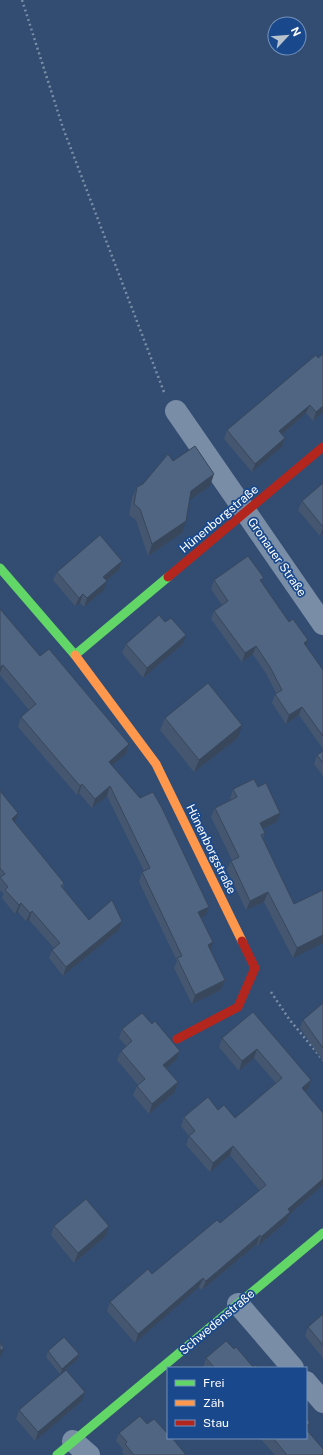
<svg xmlns="http://www.w3.org/2000/svg" width="323" height="1455" viewBox="0 0 323 1455" font-family="'Public Sans',sans-serif">
  <style>
    .lines { fill: none; stroke-linecap: round; stroke-linejoin: round }
    .path { stroke: #7a8da6; stroke-width: 2.5; stroke-dasharray: 2 3; stroke-linecap: butt }
    .street { stroke: #7a8da6; stroke-width: 22 }
    .fast { stroke: #63d668; stroke-width: 9 }
    .slow { stroke: #ff974d; stroke-width: 9 }
    .jam { stroke: #b3261e; stroke-width: 9 }
    .wall { fill: #455770 }
    .shaded-wall { fill: #38475b }
    .building { fill: #506582; stroke: #38475b }
    .labels { text-anchor: middle; dominant-baseline: central; stroke-width: 3.5; stroke-linejoin: round; paint-order: stroke }
    .street-label { font-size: 12px; fill: #fff; stroke: #19498c }
  </style>
  <rect width="100%" height="100%" fill="#334d72"/>
  <g class="lines">
    <!-- path -->
    <path class="path" d="M 22,0 L 63,128 L 164,392
      M 271,992 L 289,1019 L 323,1060"/>
    <!-- street -->
    <path class="street" d="M 176,411 L 323,624
      M 238,1304 L 293,1368
      M 306,1382 L 323,1402
      M 73,1441 L 89,1455"/>
    <!-- fast -->
    <path class="fast" d="M 0,568 L 75,655 L 168,577
      M 57,1455 L 323,1233"/>
    <!-- slow -->
    <path class="slow" d="M 75,655 L 156,764 L 242,941"/>
    <!-- jam -->
    <path class="jam" d="M 168,577 L 323,447
      M 177,1039 L 238,1007 L 255,968 L 242,941"/>
  </g>
  <!-- wall -->
  <path class="wall" d="M 323,354 L 323,412 L 313,421 L 306,413 L 282,435 L 285,438 L 282,447 L 252,472 L 224,439 L 227,430 Z
    M 173,461 L 210,486 L 190,500 L 182,533 L 148,556 L 136,520 L 129,515 L 132,498 L 137,487 L 143,484 Z
    M 323,483 L 323,533 L 320,536 L 298,510 L 302,501 Z
    M 122,561 L 119,570 L 107,580 L 104,590 L 84,607 L 80,603 L 75,606 L 53,580 L 57,572 Z
    M 214,580 L 262,583 L 323,670 L 323,749 L 299,715 L 286,724 L 272,703 L 275,694 L 276,693 L 267,675 L 253,654 L 242,662 L 211,619 L 214,611 L 222,605 L 211,589 Z
    M 0,609 L 40,656 L 129,744 L 126,754 L 112,765 L 205,916 L 202,918 L 210,950 L 225,980 L 221,990 L 192,1004 L 174,968 L 177,961 L 139,882 L 142,872 L 144,871 L 107,796 L 92,808 L 79,793 L 77,795 L 18,727 L 21,717 L 29,710 L 0,675 Z
    M 165,622 L 183,644 L 143,678 L 122,653 L 126,644 Z
    M 165,718 L 238,738 L 194,772 L 160,730 Z
    M 323,751 L 323,776 L 314,764 L 317,755 Z
    M 258,787 L 277,822 L 263,829 L 265,833 L 263,838 L 294,904 L 323,890 L 293,958 L 264,902 L 246,910 L 227,870 L 231,861 L 232,860 L 211,817 L 215,808 L 231,800 L 230,799 L 233,789 Z
    M 0,791 L 15,822 L 15,823 L 64,883 L 63,888 L 89,920 L 122,921 L 119,930 L 63,976 L 49,958 L 52,950 L 54,948 L 29,920 L 26,921 L 18,912 L 15,914 L 2,898 L 4,894 L 0,890 Z
    M 323,1003 L 323,1060 L 322,1060 L 300,1028 L 303,1020 Z
    M 253,1012 L 311,1080 L 308,1089 L 305,1092 L 323,1113 L 323,1185 L 290,1214 L 287,1221 L 258,1246 L 257,1244 L 202,1290 L 199,1287 L 135,1343 L 107,1311 L 110,1302 L 152,1274 L 220,1223 L 260,1191 L 230,1155 L 210,1172 L 186,1145 L 189,1136 L 181,1126 L 184,1117 L 218,1110 L 235,1118 L 276,1083 L 254,1058 L 239,1071 L 219,1047 L 222,1038 Z
    M 122,1029 L 176,1060 L 166,1069 L 178,1082 L 175,1092 L 149,1114 L 133,1095 L 137,1086 L 138,1085 L 117,1060 L 121,1051 L 126,1046 L 119,1038 Z
    M 54,1226 L 106,1236 L 74,1263 L 51,1235 Z
    M 323,1314 L 323,1358 L 305,1336 L 308,1327 Z
    M 234,1349 L 253,1367 L 258,1368 L 203,1368 L 206,1358 Z
    M 48,1351 L 79,1354 L 77,1360 L 60,1374 L 46,1357 Z
    M 82,1401 L 35,1441 L 16,1419 L 19,1410 Z
    M 306,1417 L 310,1423 L 308,1431 L 323,1455 L 275,1455 L 260,1438 L 306,1438 Z
    M 147,1424 L 186,1455 L 124,1455 L 122,1452 L 123,1449 L 116,1441 L 119,1433 Z"/>
  <!-- shaded-wall -->
  <path class="shaded-wall" d="M 310,405 L 306,413 L 276,440 L 279,431 Z
    M 323,406 L 323,412 L 313,421 L 316,412 Z
    M 285,438 L 282,447 L 252,472 L 255,464 Z
    M 214,474 L 210,486 L 187,502 L 191,491 Z
    M 186,521 L 182,533 L 148,556 L 152,544 Z
    M 323,527 L 323,533 L 320,536 Z
    M 122,561 L 119,570 L 100,586 L 103,577 Z
    M 107,581 L 104,590 L 84,607 L 87,598 Z
    M 83,594 L 80,603 L 75,606 L 79,598 Z
    M 186,635 L 183,644 L 143,678 L 147,668 Z
    M 308,640 L 305,649 L 304,643 Z
    M 256,646 L 253,654 L 242,662 L 245,653 Z
    M 3,665 L 0,673 L 0,668 Z
    M 302,707 L 299,715 L 286,724 L 289,715 Z
    M 242,725 L 238,738 L 194,772 L 199,760 Z
    M 129,744 L 126,754 L 105,771 L 109,762 Z
    M 82,784 L 79,793 L 77,795 L 80,786 Z
    M 110,786 L 107,796 L 92,808 L 95,799 Z
    M 18,813 L 15,822 L 8,828 L 12,819 Z
    M 280,813 L 277,822 L 256,832 L 260,823 Z
    M 268,892 L 264,902 L 246,910 L 250,901 Z
    M 21,903 L 18,912 L 15,914 L 19,905 Z
    M 209,907 L 205,916 L 195,921 L 198,912 Z
    M 32,911 L 29,920 L 26,921 L 30,913 Z
    M 122,921 L 119,930 L 63,976 L 66,967 Z
    M 323,935 L 323,943 L 293,958 L 297,948 Z
    M 213,942 L 210,951 L 208,945 Z
    M 225,980 L 221,990 L 192,1004 L 195,995 Z
    M 257,1049 L 254,1058 L 239,1071 L 242,1061 Z
    M 180,1051 L 176,1060 L 160,1074 L 163,1065 Z
    M 311,1080 L 308,1089 L 299,1097 L 302,1088 Z
    M 178,1082 L 175,1092 L 149,1114 L 152,1104 Z
    M 233,1146 L 230,1155 L 210,1172 L 213,1163 Z
    M 323,1179 L 323,1185 L 290,1214 L 287,1221 L 258,1246 L 261,1237 L 288,1209 Z
    M 109,1226 L 106,1236 L 74,1263 L 78,1253 Z
    M 260,1235 L 257,1244 L 202,1290 L 206,1281 Z
    M 203,1278 L 199,1287 L 135,1343 L 138,1334 Z
    M 4,1348 L 1,1357 L 0,1357 L 0,1351 Z
    M 79,1354 L 77,1360 L 60,1374 L 62,1369 Z
    M 85,1392 L 82,1401 L 35,1441 L 38,1432 Z
    M 310,1423 L 307,1432 L 306,1433 L 306,1426 Z"/>
  <!-- building -->
  <path class="building" d="M 323,354 L 323,406 L 316,412 L 310,405 L 279,431 L 285,438 L 255,464 L 227,430 L 316,355 L 318,358 Z
    M 195,446 L 214,474 L 191,491 L 186,521 L 152,544 L 140,509 L 134,504 L 137,487 L 143,484 L 168,454 L 173,461 Z
    M 323,483 L 323,527 L 302,501 Z
    M 100,535 L 122,561 L 103,577 L 107,581 L 87,598 L 83,594 L 79,598 L 57,572 Z
    M 248,556 L 264,578 L 260,580 L 289,622 L 293,619 L 308,640 L 304,643 L 323,670 L 323,736 L 302,707 L 289,715 L 275,694 L 282,690 L 270,667 L 256,646 L 245,653 L 214,611 L 228,601 L 214,580 Z
    M 0,609 L 40,656 L 49,649 L 129,744 L 109,762 L 140,798 L 153,792 L 162,808 L 209,907 L 198,912 L 213,942 L 208,945 L 225,980 L 195,995 L 177,958 L 182,956 L 142,872 L 150,868 L 110,786 L 95,799 L 82,784 L 80,786 L 21,717 L 36,704 L 3,665 L 0,667 Z
    M 159,615 L 165,622 L 171,618 L 186,635 L 147,668 L 126,644 Z
    M 208,683 L 242,725 L 199,760 L 165,718 Z
    M 323,751 L 323,763 L 317,755 Z
    M 254,779 L 258,787 L 266,783 L 280,813 L 260,823 L 265,833 L 261,835 L 294,904 L 323,890 L 323,935 L 297,948 L 268,892 L 250,901 L 231,861 L 239,857 L 215,808 L 237,797 L 233,789 Z
    M 0,791 L 18,813 L 12,819 L 64,883 L 61,886 L 89,920 L 112,900 L 122,921 L 66,967 L 52,950 L 60,943 L 32,911 L 30,913 L 21,903 L 19,905 L 5,890 L 8,887 L 0,877 L 5,874 L 0,868 Z
    M 323,1003 L 323,1048 L 303,1020 Z
    M 253,1012 L 311,1080 L 302,1088 L 323,1113 L 323,1179 L 288,1209 L 290,1212 L 261,1237 L 260,1235 L 206,1281 L 203,1278 L 138,1334 L 110,1302 L 148,1269 L 152,1274 L 217,1220 L 220,1223 L 266,1185 L 233,1146 L 213,1163 L 189,1136 L 195,1131 L 184,1117 L 208,1097 L 218,1110 L 224,1105 L 235,1118 L 282,1078 L 257,1049 L 242,1061 L 222,1038 Z
    M 142,1013 L 152,1024 L 155,1021 L 180,1051 L 163,1065 L 178,1082 L 152,1104 L 137,1086 L 145,1079 L 121,1051 L 132,1041 L 122,1029 Z
    M 86,1199 L 109,1226 L 78,1253 L 54,1226 Z
    M 323,1314 L 323,1345 L 308,1327 Z
    M 64,1337 L 79,1354 L 62,1369 L 48,1351 Z
    M 226,1341 L 234,1349 L 236,1347 L 253,1367 L 256,1365 L 258,1368 L 212,1368 L 214,1367 L 206,1358 Z
    M 0,1343 L 4,1348 L 0,1351 Z
    M 66,1370 L 85,1392 L 38,1432 L 19,1410 Z
    M 140,1416 L 147,1424 L 154,1419 L 168,1434 L 168,1438 L 172,1438 L 186,1455 L 134,1455 L 125,1444 L 127,1442 L 119,1433 Z
    M 306,1417 L 310,1423 L 306,1426 Z
    M 306,1429 L 323,1449 L 323,1455 L 287,1455 L 273,1438 L 306,1438 Z"/>
  <g class="labels">
    <!-- street labels -->
    <g class="street-label">
      <text transform="translate(219 519) rotate(-40)">Hünenborgstraße</text>
      <text transform="translate(277 557) rotate(55)">Gronauer Straße</text>
      <text transform="translate(211 849) rotate(64)">Hünenborgstraße</text>
      <text transform="translate(217 1322) rotate(-40)">Schwedenstraße</text>
    </g>
  </g>
  <!-- legend -->
  <rect x="167" y="1367" width="140" height="72" fill="#19498c" stroke="#7592ba"/>
  <rect x="175" y="1380" width="20" height="6" fill="#63d668" stroke="#7592ba"/>
  <text x="203" y="1387" font-size="12" fill="#ffffff">Frei</text>
  <rect x="175" y="1400" width="20" height="6" fill="#ff974d" stroke="#7592ba"/>
  <text x="203" y="1407" font-size="12" fill="#ffffff">Zäh</text>
  <rect x="175" y="1420" width="20" height="6" fill="#b3261e" stroke="#7592ba"/>
  <text x="203" y="1427" font-size="12" fill="#ffffff">Stau</text>
  <!-- north arrow -->
  <g transform="translate(287 36) rotate(64)"><circle r="19" fill="#19498c" stroke="#7592ba"/>
  <path d="M0-3L7 15L0 10L-7 15Z" fill="#b8c1ce"/>
  <text y="-6" font-size="11" font-weight="bold" text-anchor="middle" fill="#ffffff">N</text>
  </g>
</svg>
